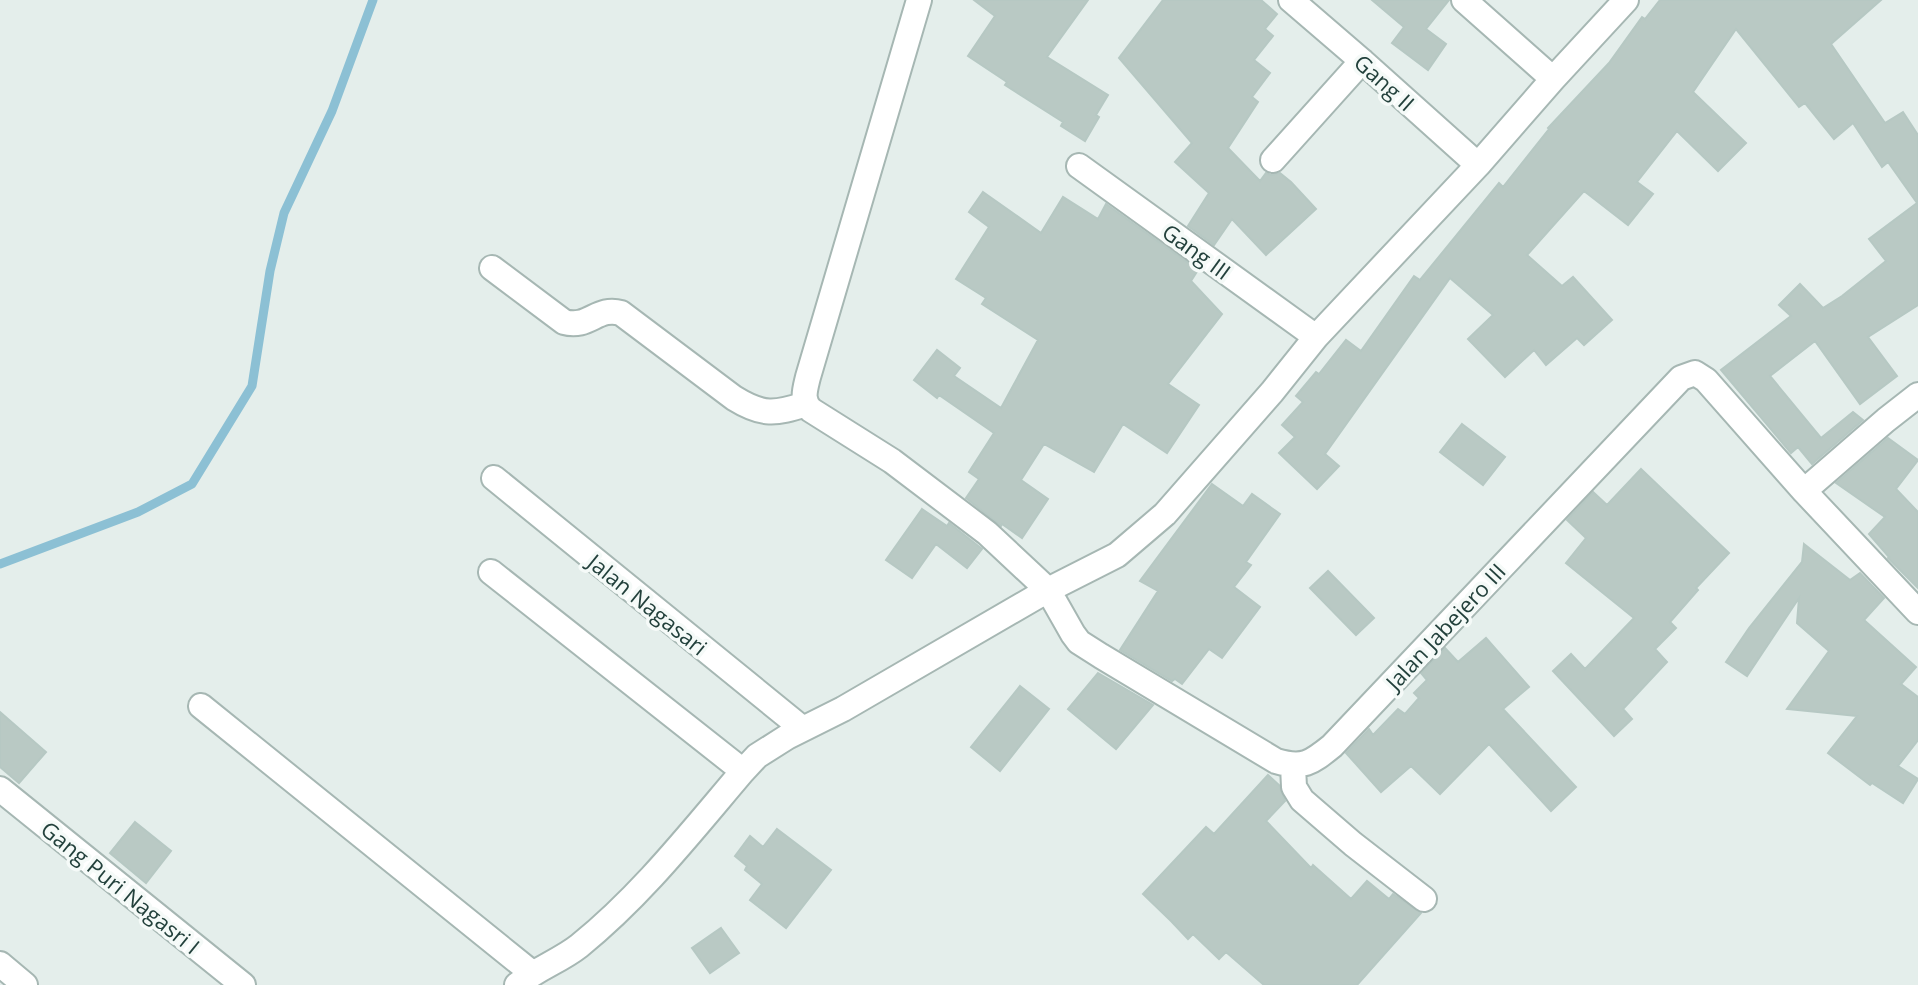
<svg xmlns="http://www.w3.org/2000/svg" width="1918" height="985" viewBox="0 0 1918 985" font-family="'Open Sans',sans-serif">
  <style>
    .lines { fill: none; stroke-linecap: round; stroke-linejoin: round }
    .stream { stroke: #8cc0d4; stroke-width: 9 }
    .building { fill: #b9c9c4; stroke: #b6c8c3; stroke-width: 2 }
    .minor-casing { stroke: #a6b7b3; stroke-width: 28 }
    .minor { stroke: #fff; stroke-width: 24 }
    .labels { text-anchor: middle; dominant-baseline: central; stroke-width: 7; stroke-linejoin: round; paint-order: stroke }
    .street-label { font-size: 22px; fill: #23413c; stroke: #f5faf8 }
  </style>
  <rect width="100%" height="100%" fill="#e4eeeb"/>
  <g class="lines">
    <!-- stream -->
    <path class="stream" d="M 0,564 L 138,512 L 192,484 L 252,386 L 270,271 L 284,213 L 332,111 L 373,0"/>
  </g>
  <!-- building -->
  <path class="building" d="M 974,0 L 1088,0 L 1047,57 L 1108,95 L 1096,115 L 1099,117 L 1085,141 L 1061,126 L 1063,122 L 1005,85 L 1007,82 L 968,56 L 995,16 Z
    M 1163,0 L 1261,0 L 1277,14 L 1265,29 L 1273,36 L 1254,60 L 1270,73 L 1252,97 L 1258,102 L 1228,148 L 1260,181 L 1266,173 L 1271,175 L 1280,173 L 1291,182 L 1316,209 L 1266,255 L 1232,219 L 1214,245 L 1188,226 L 1209,193 L 1175,162 L 1192,143 L 1119,58 Z
    M 1372,0 L 1449,0 L 1426,29 L 1446,44 L 1428,70 L 1392,43 L 1404,27 Z
    M 1660,0 L 1881,0 L 1831,44 L 1885,123 L 1903,112 L 1918,135 L 1918,305 L 1868,337 L 1897,376 L 1860,404 L 1815,341 L 1770,376 L 1821,438 L 1853,412 L 1863,420 L 1812,464 L 1798,447 L 1791,453 L 1721,370 L 1791,316 L 1779,305 L 1800,284 L 1823,308 L 1842,296 L 1886,261 L 1869,239 L 1917,203 L 1888,162 L 1882,167 L 1853,123 L 1834,139 L 1805,103 L 1799,107 L 1736,29 L 1693,92 L 1746,143 L 1718,171 L 1677,131 L 1637,182 L 1653,194 L 1628,225 L 1584,191 L 1527,255 L 1562,286 L 1573,277 L 1612,320 L 1584,345 L 1577,338 L 1546,365 L 1534,350 L 1505,377 L 1468,339 L 1493,315 L 1450,278 L 1325,454 L 1339,466 L 1317,489 L 1279,453 L 1295,437 L 1282,425 L 1303,402 L 1296,396 L 1316,372 L 1319,374 L 1346,340 L 1361,351 L 1414,276 L 1420,280 L 1499,183 L 1503,187 L 1549,129 L 1548,128 L 1609,63 L 1642,17 L 1645,19 Z
    M 983,192 L 1041,233 L 1063,197 L 1098,219 L 1106,204 L 1198,270 L 1191,281 L 1222,314 L 1168,384 L 1199,405 L 1167,453 L 1123,424 L 1094,472 L 1044,444 L 1021,480 L 1048,499 L 1022,538 L 1002,524 L 1001,526 L 966,498 L 979,479 L 969,472 L 994,433 L 939,395 L 937,398 L 914,380 L 937,350 L 960,368 L 954,376 L 1001,408 L 1038,340 L 982,304 L 986,298 L 956,279 L 989,227 L 969,212 Z
    M 1462,424 L 1505,457 L 1483,485 L 1440,452 Z
    M 1888,438 L 1918,460 L 1896,489 L 1918,512 L 1918,588 L 1888,558 L 1889,557 L 1869,534 L 1885,517 L 1836,483 Z
    M 1641,469 L 1729,553 L 1696,588 L 1698,590 L 1670,622 L 1676,628 L 1655,649 L 1667,662 L 1623,709 L 1632,719 L 1614,736 L 1553,671 L 1571,654 L 1585,669 L 1634,618 L 1566,563 L 1586,538 L 1567,520 L 1593,492 L 1607,505 Z
    M 1212,484 L 1243,506 L 1252,494 L 1280,514 L 1246,562 L 1251,565 L 1234,587 L 1260,607 L 1222,658 L 1209,649 L 1182,684 L 1175,679 L 1172,681 L 1120,650 L 1158,591 L 1140,581 Z
    M 922,509 L 947,526 L 949,523 L 982,549 L 967,568 L 936,544 L 912,578 L 886,560 Z
    M 1804,544 L 1850,580 L 1860,573 L 1884,598 L 1864,620 L 1916,667 L 1901,684 L 1918,697 L 1918,740 L 1898,766 L 1918,779 L 1903,803 L 1872,783 L 1870,785 L 1828,753 L 1857,716 L 1787,709 L 1829,651 L 1797,623 L 1799,598 L 1747,676 L 1726,662 L 1749,628 L 1802,562 Z
    M 1328,571 L 1374,618 L 1356,635 L 1310,588 Z
    M 1486,638 L 1529,687 L 1503,709 L 1576,787 L 1551,811 L 1489,744 L 1440,794 L 1411,766 L 1381,792 L 1346,753 L 1369,729 L 1373,735 L 1398,709 L 1405,714 L 1419,698 L 1414,693 L 1427,680 L 1421,673 L 1445,648 L 1458,662 Z
    M 1098,673 L 1153,705 L 1116,749 L 1068,709 Z
    M 1020,686 L 1049,709 L 1000,771 L 971,747 Z
    M 0,712 L 46,752 L 19,783 L 0,767 Z
    M 1268,775 L 1279,785 L 1285,801 L 1266,821 L 1311,868 L 1313,865 L 1351,899 L 1367,881 L 1389,899 L 1393,894 L 1421,913 L 1357,985 L 1264,985 L 1226,952 L 1219,959 L 1193,934 L 1188,939 L 1171,921 L 1143,894 L 1206,827 L 1214,834 Z
    M 135,822 L 171,851 L 146,883 L 110,853 Z
    M 777,829 L 831,870 L 786,928 L 750,900 L 762,884 L 745,870 L 747,866 L 735,856 L 750,836 L 763,847 Z
    M 721,928 L 739,953 L 710,973 L 692,948 Z"/>
  <g class="lines">
    <!-- minor casing -->
    <g class="minor-casing">
      <path id="minor" d="M 919,0 L 808,377 C 805,390 801,400 811,410 L 892,461 L 987,533 L 1048,590 L 1073,634 L 1079,642 L 1101,656 L 1276,761 C 1303,769 1311,763 1332,746 L 1681,378 L 1695,373 L 1706,380 L 1804,491 L 1918,612
        M 1291,0 L 1362,61 L 1478,165
        M 1464,0 L 1553,79
        M 1273,160 L 1362,61
        M 1079,166 L 1316,337
        M 492,268 L 564,322 C 589,329 597,306 621,313 L 734,398 C 763,416 775,414 806,404
        M 494,478 L 803,729
        M 1804,491 L 1886,420 L 1918,395
        M 491,572 L 743,771
        M 201,706 L 532,973
        M 1293,766 L 1294,787 L 1302,800 L 1353,844 L 1424,899
        M 0,789 L 243,985
        M 0,964 L 25,985
        M 517,985 C 536,969 560,961 579,946 C 642,895 691,832 743,771 L 757,756 L 787,737 L 843,709 L 1048,590 L 1117,555 L 1165,514 L 1272,392 L 1316,337 L 1478,165 L 1553,79 L 1626,0"/>
    </g>
    <!-- minor -->
    <use href="#minor" class="minor"/>
  </g>
  <g class="labels">
    <!-- street labels -->
    <g class="street-label">
      <text transform="translate(1385 82) rotate(42)">Gang II</text>
      <text transform="translate(1197 251) rotate(36)">Gang III</text>
      <text transform="translate(648 604) rotate(39)">Jalan Nagasari</text>
      <text transform="translate(1445 626) rotate(-47)">Jalan Jabejero III</text>
      <text transform="translate(121 887) rotate(39)">Gang Puri Nagasri I</text>
    </g>
  </g>
</svg>
